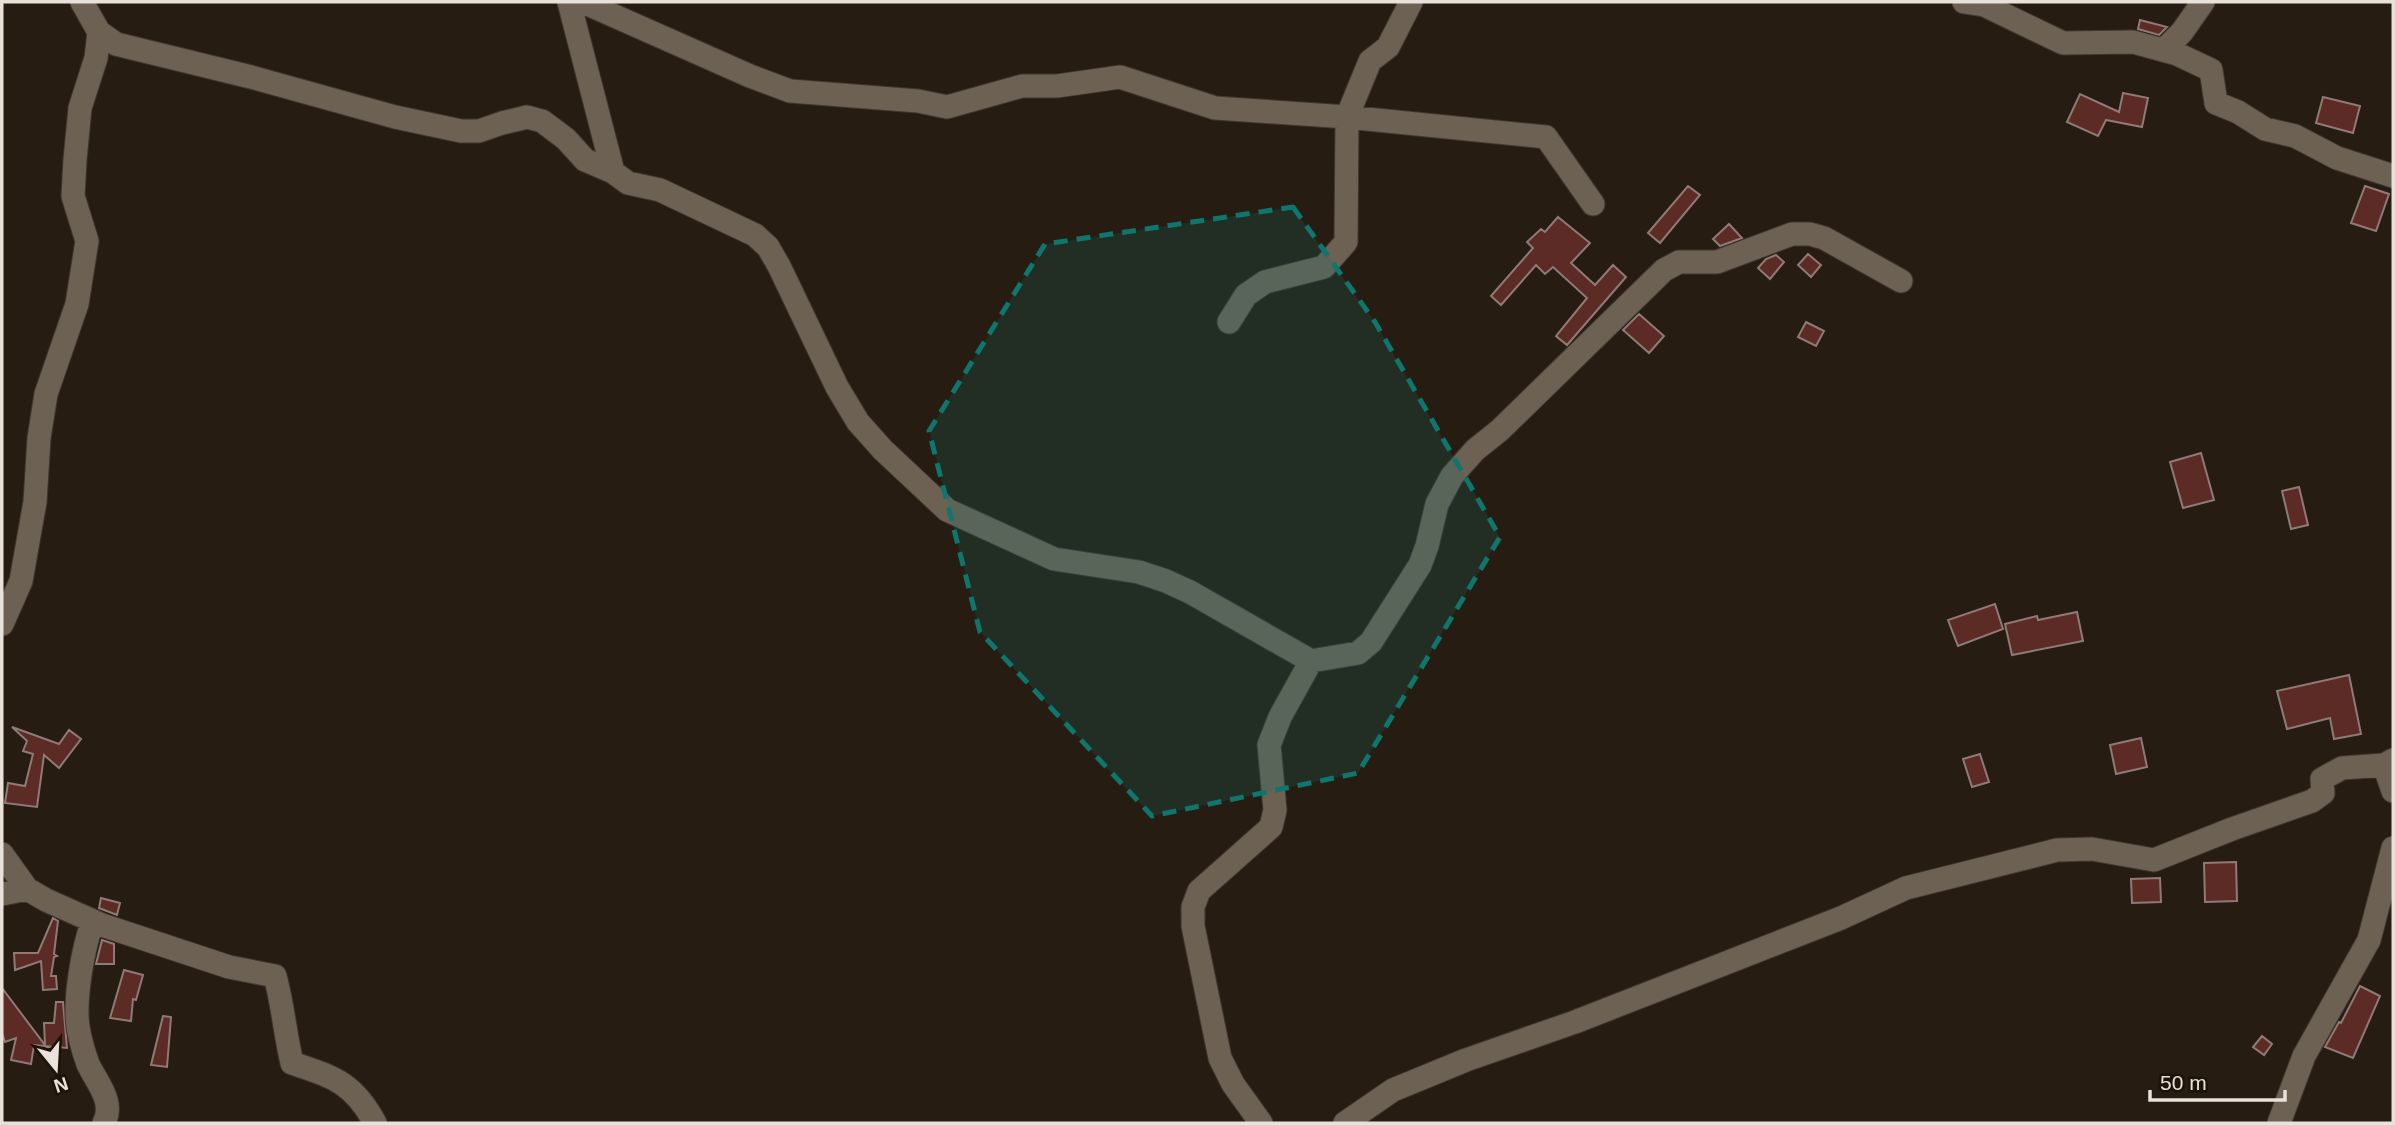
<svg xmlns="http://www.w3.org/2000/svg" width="2395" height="1125" viewBox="0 0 2395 1125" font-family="Helvetica,sans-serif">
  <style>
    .building { fill: #5c2b25; stroke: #8f7a77; stroke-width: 2 }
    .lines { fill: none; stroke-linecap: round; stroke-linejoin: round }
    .minor-casing { stroke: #403731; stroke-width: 25 }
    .minor { stroke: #6d6154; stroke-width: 23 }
    .marked { fill: #0f766e; fill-opacity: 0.2; stroke: #0f766e; stroke-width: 5; stroke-dasharray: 14 9; stroke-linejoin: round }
  </style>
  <rect width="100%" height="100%" fill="#271c11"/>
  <!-- building -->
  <path class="building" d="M 2140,20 L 2167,27 L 2159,35 L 2138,29 Z
    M 2123,93 L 2148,98 L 2142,127 L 2106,120 L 2098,136 L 2067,122 L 2080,94 L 2119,112 Z
    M 2323,97 L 2360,106 L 2353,133 L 2316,123 Z
    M 1688,186 L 1700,195 L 1660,243 L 1648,233 Z
    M 2365,186 L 2389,194 L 2376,231 L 2351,223 Z
    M 1558,217 L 1590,243 L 1571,263 L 1595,285 L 1613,265 L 1626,277 L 1567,345 L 1556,336 L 1587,298 L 1553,267 L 1545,274 L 1536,265 L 1501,305 L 1491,296 L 1533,248 L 1527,242 L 1541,229 L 1545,232 Z
    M 1729,224 L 1742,238 L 1720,246 L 1713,239 Z
    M 1808,254 L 1821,265 L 1811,277 L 1798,265 Z
    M 1776,255 L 1784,262 L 1770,279 L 1758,268 L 1766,259 Z
    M 1639,314 L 1664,336 L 1649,353 L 1623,330 Z
    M 1806,322 L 1824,331 L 1816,346 L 1798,337 Z
    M 2201,453 L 2214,500 L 2183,508 L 2170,462 Z
    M 2299,487 L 2308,525 L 2291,529 L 2282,491 Z
    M 1995,604 L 2003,629 L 1958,646 L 1948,620 Z
    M 2077,612 L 2083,641 L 2012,655 L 2005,624 L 2037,616 L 2038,620 Z
    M 2349,675 L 2361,734 L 2334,739 L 2330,718 L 2287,729 L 2277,691 Z
    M 12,727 L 59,744 L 69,730 L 81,739 L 59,768 L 44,755 L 37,807 L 5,803 L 8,783 L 25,786 L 33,754 L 23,751 L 27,741 Z
    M 2141,738 L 2147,767 L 2116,774 L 2110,745 Z
    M 1980,754 L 1989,782 L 1972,787 L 1963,759 Z
    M 2236,862 L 2237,901 L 2205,902 L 2204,863 Z
    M 2160,878 L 2161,902 L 2132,903 L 2131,879 Z
    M 101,898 L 120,903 L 117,915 L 99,908 Z
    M 53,918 L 58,921 L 54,954 L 57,956 L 54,957 L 51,976 L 56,976 L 57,989 L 43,990 L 41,961 L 15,970 L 14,953 L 38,953 Z
    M 102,940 L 114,944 L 114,964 L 96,964 Z
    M 124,970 L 143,975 L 136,1000 L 133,999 L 131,1021 L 110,1018 Z
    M 2360,986 L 2380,996 L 2353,1058 L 2325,1047 L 2339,1022 L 2341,1023 Z
    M 2,988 L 45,1045 L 44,1023 L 54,1023 L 56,1002 L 63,1002 L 67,1048 L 34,1045 L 31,1064 L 11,1060 L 16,1038 L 5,1042 L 2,1033 Z
    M 163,1016 L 171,1017 L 167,1067 L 151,1065 Z
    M 2262,1036 L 2272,1044 L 2264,1055 L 2253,1047 Z"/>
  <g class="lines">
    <!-- minor casing -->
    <g class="minor-casing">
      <path id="minor" d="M 82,2 L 99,32 L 116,44 L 251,77 L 395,117 L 461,131 L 479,131 L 502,123 L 527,117 L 542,121 L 566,139 L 585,160 L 613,172 L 628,183 L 660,190 L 755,235 L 768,247 L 779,266 L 837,387 L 858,422 L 883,450 L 947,510 L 1054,559 L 1139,572 L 1166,581 L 1190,592 L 1311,661 L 1358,653 L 1371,642 L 1420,565 L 1427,546 L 1437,504 L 1452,476 L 1475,450 L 1500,430 L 1664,270 L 1679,262 L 1717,262 L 1792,234 L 1810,234 L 1824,238 L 1901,281
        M 569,2 L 613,172
        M 583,2 L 750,76 L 790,91 L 918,101 L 947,107 L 1022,86 L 1057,86 L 1120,77 L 1215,108 L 1347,117 L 1546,137 L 1593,204
        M 1964,2 L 1984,5 L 2063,43 L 2133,42 L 2177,54 L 2211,70 L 2216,103 L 2238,112 L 2265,129 L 2295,136 L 2337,158 L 2393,176
        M 2164,50 L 2182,32 L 2203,2
        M 1229,322 L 1246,295 L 1265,282 L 1324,267 L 1346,242 L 1347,117 L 1370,61 L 1388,47 L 1411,2
        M 2,624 L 21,581 L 35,502 L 39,438 L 46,394 L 77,304 L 87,241 L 73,196 L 75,160 L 80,108 L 96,58 L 99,32
        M 2384,765 L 2393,791
        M 2,854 L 27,889 L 46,900 L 102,925 L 229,967 L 275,976 C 283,1005 285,1034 292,1063 C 333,1077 353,1082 375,1123
        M 2,894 L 27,889
        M 93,921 C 83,947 74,999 78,1027 C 80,1039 84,1053 88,1064 C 97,1083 115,1102 104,1123
        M 1261,1123 L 1233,1084 L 1220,1058 L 1193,926 L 1193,907 L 1199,891 L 1271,827 L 1275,810 L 1269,745 L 1280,717 L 1311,661
        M 1345,1123 L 1393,1090 L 1466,1060 L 1575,1022 L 1841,918 L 1906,888 L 2057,850 L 2092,849 L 2154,860 L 2232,829 L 2312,801 L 2323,793 L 2322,779 L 2342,768 L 2384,765 L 2393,760
        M 2279,1123 L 2304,1056 L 2369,940 L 2393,848"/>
    </g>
    <!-- minor -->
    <use href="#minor" class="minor"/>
  </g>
  <!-- marked area -->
  <path class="marked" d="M 1293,207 L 1375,322 L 1500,537 L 1358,773 L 1152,816 L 980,632 L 929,431 L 1045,244 Z"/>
  <!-- border -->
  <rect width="2395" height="1125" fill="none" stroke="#e9e2da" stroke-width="7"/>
  <!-- north arrow -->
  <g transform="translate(56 1069) rotate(162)" stroke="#1d1309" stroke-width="5" paint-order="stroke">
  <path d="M0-5L12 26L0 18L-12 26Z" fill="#e9e2da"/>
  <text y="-10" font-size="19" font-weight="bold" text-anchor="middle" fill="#e9e2da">N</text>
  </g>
  <!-- scale -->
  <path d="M2150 1090v10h135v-10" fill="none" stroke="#e9e2da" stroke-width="3.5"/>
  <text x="2160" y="1090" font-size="21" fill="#e9e2da" stroke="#1d1309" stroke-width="5" paint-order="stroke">50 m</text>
</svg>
